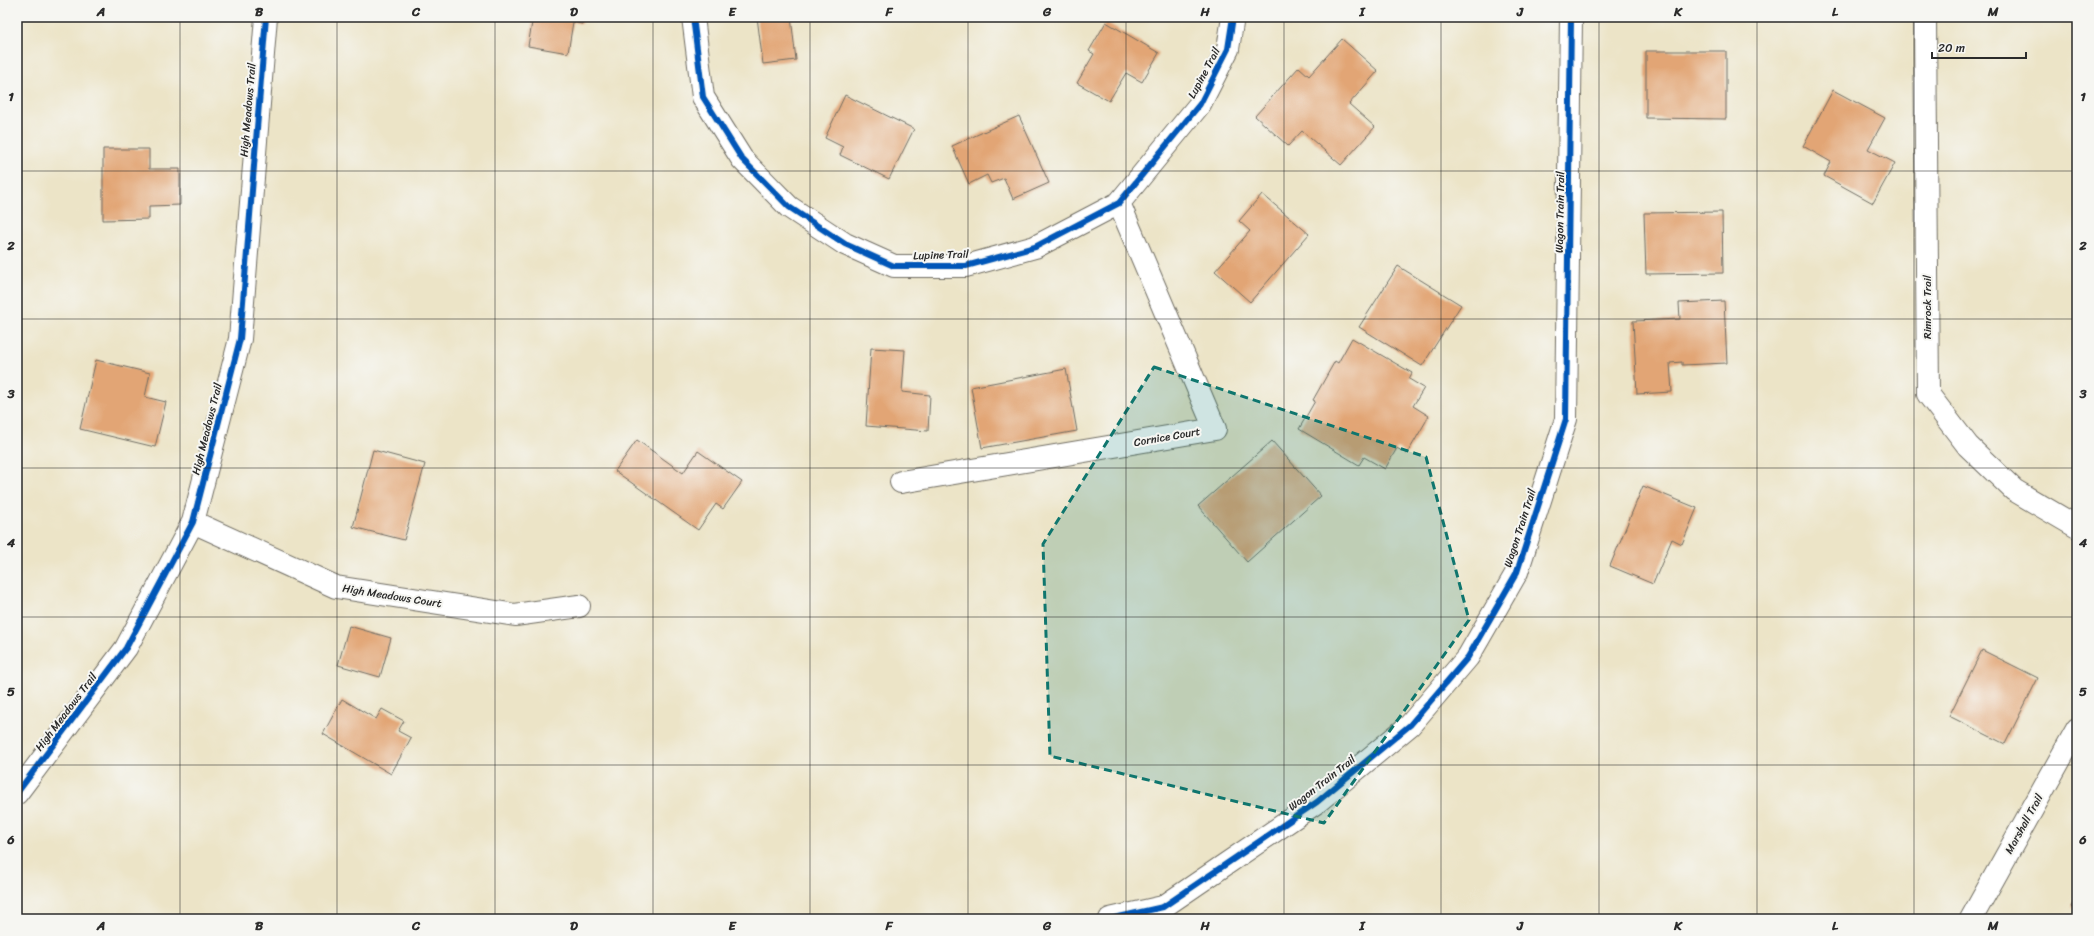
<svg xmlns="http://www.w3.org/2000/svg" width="2094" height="936" viewBox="0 0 2094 936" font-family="Sriracha,sans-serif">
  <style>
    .building { fill: #e2a575 }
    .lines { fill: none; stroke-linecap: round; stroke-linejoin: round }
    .minor-casing { stroke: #6f6c62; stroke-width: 24 }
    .minor { stroke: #fff; stroke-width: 22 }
    .cycleway-casing { stroke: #f6f6f2; stroke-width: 8 }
    .cycleway { stroke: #0057b8; stroke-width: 6 }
    .marked { fill: #0f766e; fill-opacity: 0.2; stroke: #0f766e; stroke-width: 3; stroke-dasharray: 8 5; stroke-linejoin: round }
    .grid { fill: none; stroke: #2b2b2b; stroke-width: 1; stroke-opacity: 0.55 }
    .labels { text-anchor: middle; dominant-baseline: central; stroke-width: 4; stroke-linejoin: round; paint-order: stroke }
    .street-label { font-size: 11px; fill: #2b2b2b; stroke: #f6f6f2 }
    .neatline { fill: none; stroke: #2b2b2b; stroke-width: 1.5 }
    .grid-label { font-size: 13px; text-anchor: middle; font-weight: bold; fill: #2b2b2b }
  </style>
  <rect width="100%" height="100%" fill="#f6f6f2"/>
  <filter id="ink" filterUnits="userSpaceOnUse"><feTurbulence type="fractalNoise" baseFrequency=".025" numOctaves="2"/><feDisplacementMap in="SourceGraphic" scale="8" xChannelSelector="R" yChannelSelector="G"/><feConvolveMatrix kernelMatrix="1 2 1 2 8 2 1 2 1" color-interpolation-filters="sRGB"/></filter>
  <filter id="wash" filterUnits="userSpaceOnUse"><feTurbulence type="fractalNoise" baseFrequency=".012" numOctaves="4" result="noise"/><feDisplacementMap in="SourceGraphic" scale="16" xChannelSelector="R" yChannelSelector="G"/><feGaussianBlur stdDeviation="0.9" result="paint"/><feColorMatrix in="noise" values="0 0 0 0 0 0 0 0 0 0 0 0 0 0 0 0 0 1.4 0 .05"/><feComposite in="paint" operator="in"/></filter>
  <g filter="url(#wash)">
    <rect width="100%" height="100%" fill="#ece4c7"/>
    <g id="blocks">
      <!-- building -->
      <path class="building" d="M 533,17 L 583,17 L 582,24 L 573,22 L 568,53 L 528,46 Z
        M 757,17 L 791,17 L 796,60 L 763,64 Z
        M 1788,17 L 1834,17 L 1834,21 Z
        M 1106,22 L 1159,53 L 1142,82 L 1126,73 L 1109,101 L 1077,83 L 1094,54 L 1089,51 Z
        M 1342,39 L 1378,71 L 1349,104 L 1375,127 L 1341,165 L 1302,131 L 1288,146 L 1255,116 L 1299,67 L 1309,76 Z
        M 1646,51 L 1726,51 L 1726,119 L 1646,118 Z
        M 1833,90 L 1885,118 L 1868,149 L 1895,163 L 1873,203 L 1824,176 L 1831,162 L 1803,146 Z
        M 845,95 L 914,129 L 889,179 L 840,155 L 843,147 L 825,138 Z
        M 1019,116 L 1049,183 L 1013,199 L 1004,178 L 991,183 L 987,175 L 969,184 L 952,146 Z
        M 103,149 L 149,149 L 149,169 L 180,169 L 180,205 L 149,206 L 149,219 L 103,220 Z
        M 1262,194 L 1309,234 L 1250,302 L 1215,271 L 1250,231 L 1239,221 Z
        M 1722,212 L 1723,273 L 1646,274 L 1644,213 Z
        M 1398,266 L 1461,305 L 1422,366 L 1359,327 Z
        M 1724,301 L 1727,363 L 1682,365 L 1682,362 L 1670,363 L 1672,392 L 1637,394 L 1633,321 L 1680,319 L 1679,303 Z
        M 1352,338 L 1412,373 L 1409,379 L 1424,388 L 1413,406 L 1429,416 L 1407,454 L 1397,448 L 1385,469 L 1364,457 L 1359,465 L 1299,429 L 1315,401 L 1313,400 L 1335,361 L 1338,363 Z
        M 871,348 L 905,350 L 902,392 L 930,395 L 928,431 L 866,426 Z
        M 96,360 L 150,373 L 145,397 L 166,402 L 155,447 L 80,429 Z
        M 1066,369 L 1077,431 L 982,448 L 971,387 Z
        M 637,440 L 683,473 L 698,451 L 742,482 L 723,509 L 716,504 L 698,530 L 615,471 Z
        M 1272,441 L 1321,496 L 1247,562 L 1198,506 Z
        M 373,450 L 425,464 L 404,540 L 353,527 Z
        M 1643,486 L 1697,508 L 1682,544 L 1672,539 L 1653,584 L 1610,566 Z
        M 349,626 L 391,638 L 380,677 L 338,665 Z
        M 1982,650 L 2038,678 L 2005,744 L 1949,716 Z
        M 342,699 L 376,719 L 382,709 L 404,721 L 398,731 L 411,738 L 391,774 L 323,734 Z
        M 2077,896 L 2077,910 L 2071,907 Z"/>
    </g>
  </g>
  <g filter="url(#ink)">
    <use href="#blocks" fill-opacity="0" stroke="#6f6c62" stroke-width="1"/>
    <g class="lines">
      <!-- minor casing -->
      <g class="minor-casing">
        <path id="minor" d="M 693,17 L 703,97 L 742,159 L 789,207 L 845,244 L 894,266 L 966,266 L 1035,247 L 1119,203 L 1200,104 L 1228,49 L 1233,17
          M 1925,17 L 1928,394 L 1968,446 L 2014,490 L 2077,527
          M 901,482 L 1215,429 L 1119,203
          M 193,522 L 336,587 L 515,615 L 579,606
          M 17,793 L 126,648 L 193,522 L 240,339 L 266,17
          M 1110,919 L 1163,907 L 1317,802 L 1410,725 L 1468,657 L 1517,572 L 1566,419 L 1571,17
          M 1971,919 L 2077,729"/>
      </g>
      <!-- minor -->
      <use href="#minor" class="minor"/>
      <!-- cycleway casing -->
      <g class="cycleway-casing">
        <path id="cycleway" d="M 693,17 L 703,97 L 742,159 L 789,207 L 845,244 L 894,266 L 966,266 L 1035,247 L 1119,203 L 1200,104 L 1228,49 L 1233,17
          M 17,793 L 126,648 L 193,522 L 240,339 L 266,17
          M 1110,919 L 1163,907 L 1317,802 L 1410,725 L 1468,657 L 1517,572 L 1566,419 L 1571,17"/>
      </g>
      <!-- cycleway -->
      <use href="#cycleway" class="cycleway"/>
    </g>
  </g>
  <!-- marked area -->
  <path class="marked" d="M 1154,367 L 1426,457 L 1469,620 L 1324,823 L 1050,756 L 1043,544 Z"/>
  <!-- grid -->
  <path class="grid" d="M 180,17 L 180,919M 337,17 L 337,919M 495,17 L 495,919M 653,17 L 653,919M 810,17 L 810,919M 968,17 L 968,919M 1126,17 L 1126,919M 1284,17 L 1284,919M 1441,17 L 1441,919M 1599,17 L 1599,919M 1757,17 L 1757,919M 1914,17 L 1914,919M 17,171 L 2077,171M 17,319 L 2077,319M 17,468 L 2077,468M 17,617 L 2077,617M 17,765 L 2077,765"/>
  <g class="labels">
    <!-- street labels -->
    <g class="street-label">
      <text transform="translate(1204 73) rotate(-62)">Lupine Trail</text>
      <text transform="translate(248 110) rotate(-85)">High Meadows Trail</text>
      <text transform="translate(1560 212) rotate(-89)">Wagon Train Trail</text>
      <text transform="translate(941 255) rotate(-2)">Lupine Trail</text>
      <text transform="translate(1927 307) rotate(-90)">Rimrock Trail</text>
      <text transform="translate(207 429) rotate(-76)">High Meadows Trail</text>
      <text transform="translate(1167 437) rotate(-10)">Cornice Court</text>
      <text transform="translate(1520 528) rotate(-72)">Wagon Train Trail</text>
      <text transform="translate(392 596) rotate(9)">High Meadows Court</text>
      <text transform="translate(66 712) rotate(-53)">High Meadows Trail</text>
      <text transform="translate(1322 783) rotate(-38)">Wagon Train Trail</text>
      <text transform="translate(2024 824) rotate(-61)">Marshall Trail</text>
    </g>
  </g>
  <!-- margin -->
  <rect width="2094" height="936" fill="none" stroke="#f6f6f2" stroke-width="44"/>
  <!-- scale -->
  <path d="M1932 52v6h94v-6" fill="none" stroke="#2b2b2b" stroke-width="2"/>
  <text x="1938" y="52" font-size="12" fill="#2b2b2b" stroke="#f6f6f2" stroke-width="3" paint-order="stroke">20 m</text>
  <rect x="22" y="22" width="2050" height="892" class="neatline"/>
  <g class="grid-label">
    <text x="101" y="16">A</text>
    <text x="259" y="16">B</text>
    <text x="416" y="16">C</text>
    <text x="574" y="16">D</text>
    <text x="732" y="16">E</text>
    <text x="889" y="16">F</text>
    <text x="1047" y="16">G</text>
    <text x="1205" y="16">H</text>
    <text x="1362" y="16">I</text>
    <text x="1520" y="16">J</text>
    <text x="1678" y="16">K</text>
    <text x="1835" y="16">L</text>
    <text x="1993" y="16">M</text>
    <text x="11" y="101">1</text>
    <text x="2083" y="101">1</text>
    <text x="11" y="250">2</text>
    <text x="2083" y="250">2</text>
    <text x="11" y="398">3</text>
    <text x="2083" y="398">3</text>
    <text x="11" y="547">4</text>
    <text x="2083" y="547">4</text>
    <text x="11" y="696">5</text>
    <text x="2083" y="696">5</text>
    <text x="11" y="844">6</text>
    <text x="2083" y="844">6</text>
    <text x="101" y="930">A</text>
    <text x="259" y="930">B</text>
    <text x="416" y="930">C</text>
    <text x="574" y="930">D</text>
    <text x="732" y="930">E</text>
    <text x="889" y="930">F</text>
    <text x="1047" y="930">G</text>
    <text x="1205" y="930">H</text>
    <text x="1362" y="930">I</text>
    <text x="1520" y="930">J</text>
    <text x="1678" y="930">K</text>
    <text x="1835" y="930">L</text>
    <text x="1993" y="930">M</text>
  </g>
</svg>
